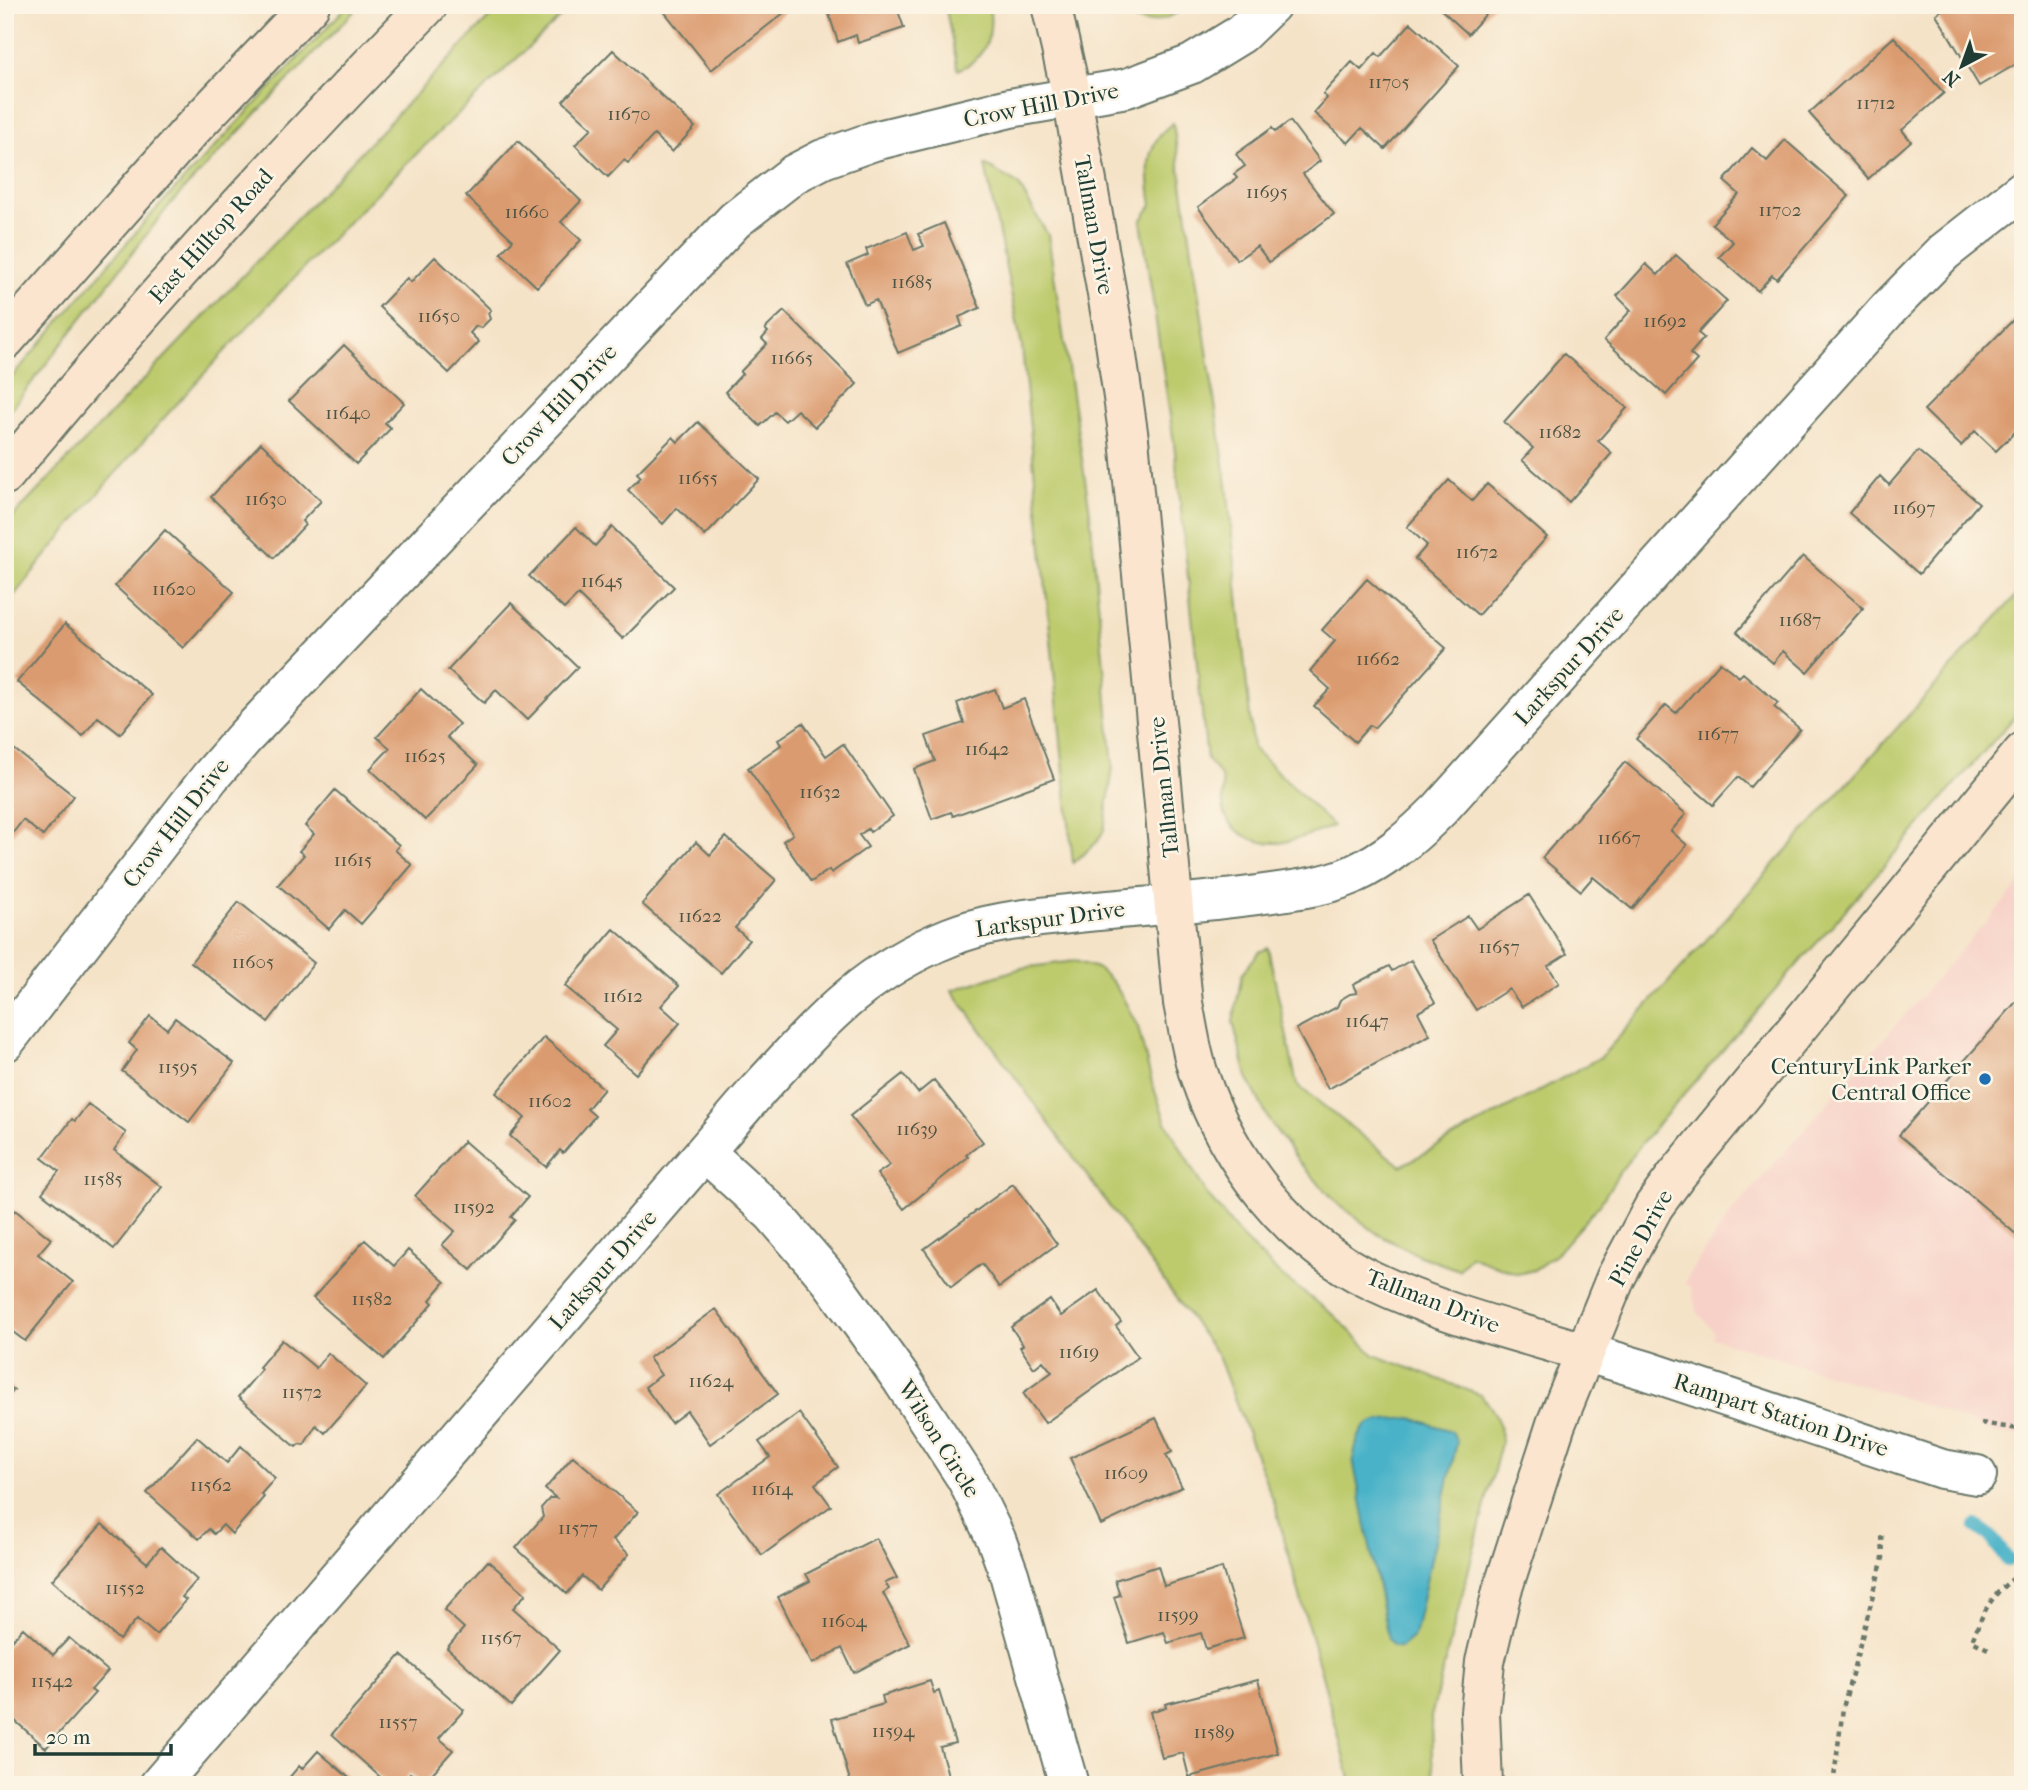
<svg xmlns="http://www.w3.org/2000/svg" width="2028" height="1790" viewBox="0 0 2028 1790" font-family="'IM FELL French Canon',serif">
  <style>
    .built { fill: #f7d1c8 }
    .green { fill: #bdcb6d; stroke: #6e8450; stroke-width: 2 }
    .water { fill: #4ab2c8; stroke: #34787e; stroke-width: 2 }
    .lines { fill: none; stroke-linecap: round; stroke-linejoin: round }
    .stream { stroke: #4ab2c8; stroke-width: 14 }
    .building { fill: #db9b6f }
    .street-casing { stroke: #6a7768; stroke-width: 42 }
    .secondary-casing { stroke: #6a7768; stroke-width: 42 }
    .path { stroke: #6a7768; stroke-width: 4.5; stroke-dasharray: 5 5; stroke-linecap: butt }
    .street { stroke: #fff; stroke-width: 38 }
    .secondary { stroke: #fbe5cf; stroke-width: 38 }
    .poi-dot { fill: #1f6fb2; stroke: #fcf5e5; stroke-width: 2.5 }
    .labels { text-anchor: middle; dominant-baseline: central; stroke-width: 5; stroke-linejoin: round; paint-order: stroke }
    .number-label { font-size: 19px; fill: #4e5443 }
    .street-label { font-size: 23px; fill: #1f3d34; stroke: #fcf5e5 }
    .poi-label { font-size: 23px; fill: #1f3d34; stroke: #fcf5e5; text-anchor: end }
  </style>
  <rect width="100%" height="100%" fill="#fcf5e5"/>
  <filter id="ink" filterUnits="userSpaceOnUse"><feTurbulence type="fractalNoise" baseFrequency=".0143" numOctaves="2"/><feDisplacementMap in="SourceGraphic" scale="14" xChannelSelector="R" yChannelSelector="G"/><feConvolveMatrix kernelMatrix="1 2 1 2 8 2 1 2 1" color-interpolation-filters="sRGB"/></filter>
  <filter id="wash" filterUnits="userSpaceOnUse"><feTurbulence type="fractalNoise" baseFrequency=".00686" numOctaves="4" result="noise"/><feDisplacementMap in="SourceGraphic" scale="28" xChannelSelector="R" yChannelSelector="G"/><feGaussianBlur stdDeviation="1.57" result="paint"/><feColorMatrix in="noise" values="0 0 0 0 0 0 0 0 0 0 0 0 0 0 0 0 0 1.4 0 .05"/><feComposite in="paint" operator="in"/></filter>
  <g filter="url(#wash)">
    <rect width="100%" height="100%" fill="#f5e3c8"/>
    <!-- built -->
    <path class="built" d="M 2023,880 L 2023,1436 L 1996,1434 L 1932,1407 L 1713,1338 L 1714,1332 L 1697,1312 L 1691,1287 L 1685,1284 L 1691,1271 L 1727,1218 Z"/>
    <!-- green -->
    <path class="green" d="M 348,5 L 360,5 L 172,202 L 5,417 L 5,385 L 149,217 Z
      M 501,5 L 573,5 C 513,63 451,119 393,177 C 257,313 123,456 5,607 L 5,525 Z
      M 945,5 L 989,5 C 994,34 987,58 958,70 Z
      M 1116,5 L 1192,5 C 1166,20 1139,34 1116,5 Z
      M 1173,123 L 1227,484 L 1253,748 L 1333,826 C 1303,837 1273,853 1244,835 C 1235,830 1226,821 1224,810 C 1221,800 1225,787 1221,777 C 1218,771 1211,765 1207,760 L 1174,443 L 1141,221 L 1152,205 C 1147,173 1143,144 1173,123 Z
      M 985,165 L 1018,184 L 1048,235 L 1090,512 L 1113,767 L 1104,830 L 1097,842 L 1073,863 L 1022,347 Z
      M 2023,588 L 2023,707 L 1646,1138 L 1619,1173 L 1600,1204 L 1555,1255 L 1534,1270 L 1518,1274 L 1470,1256 L 1459,1270 L 1420,1256 L 1379,1235 L 1339,1205 L 1300,1163 L 1270,1122 L 1247,1077 L 1233,1022 L 1242,974 L 1259,952 L 1268,948 L 1297,1085 L 1401,1166 L 1601,1057 Z
      M 1075,961 L 1097,968 L 1113,982 L 1123,998 L 1138,1027 L 1152,1083 L 1166,1122 L 1206,1193 L 1244,1240 L 1282,1276 L 1334,1315 L 1374,1355 L 1481,1395 C 1495,1410 1501,1423 1501,1443 L 1431,1717 L 1432,1758 L 1435,1785 L 1352,1785 L 1275,1505 L 1218,1356 L 952,990 L 1022,968 Z"/>
    <!-- water -->
    <path class="water" d="M 1412,1418 L 1452,1431 L 1457,1442 L 1414,1636 L 1400,1648 L 1393,1646 L 1388,1639 L 1353,1460 C 1360,1415 1371,1422 1412,1418 Z"/>
    <g class="lines">
      <!-- stream -->
      <path class="stream" d="M 1976,1526 L 1990,1536 L 2008,1560"/>
    </g>
    <g id="blocks">
      <!-- building -->
      <path class="building" d="M 659,5 L 794,5 L 711,70 Z
        M 826,5 L 896,5 L 904,28 L 858,43 L 856,35 L 838,42 Z
        M 1436,5 L 1494,5 L 1468,34 Z
        M 1949,5 L 2023,5 L 2023,60 L 1979,86 L 1936,14 Z
        M 1411,23 L 1459,66 L 1385,149 L 1362,128 L 1348,143 L 1314,113 L 1327,98 L 1323,94 L 1352,62 L 1361,70 L 1376,53 L 1380,57 Z
        M 1894,37 L 1944,93 L 1902,130 L 1911,141 L 1868,179 L 1809,113 Z
        M 613,50 L 695,127 L 672,152 L 654,135 L 628,163 L 624,160 L 608,177 L 575,145 L 592,128 L 563,101 Z
        M 1290,121 L 1320,161 L 1303,174 L 1334,214 L 1269,262 L 1257,246 L 1237,260 L 1198,207 L 1237,178 L 1234,174 L 1245,166 L 1236,154 L 1272,128 L 1275,132 Z
        M 1785,140 L 1849,196 L 1777,279 L 1772,275 L 1758,291 L 1719,257 L 1733,242 L 1712,224 L 1739,194 L 1724,181 L 1752,148 L 1767,161 Z
        M 518,141 L 581,201 L 561,222 L 581,240 L 537,287 L 501,253 L 513,240 L 466,196 Z
        M 944,223 L 980,308 L 959,317 L 962,326 L 898,353 L 876,300 L 865,305 L 847,264 L 868,255 L 866,249 L 907,232 L 914,250 L 924,246 L 918,234 Z
        M 1676,255 L 1727,301 L 1698,333 L 1704,338 L 1690,354 L 1697,360 L 1666,395 L 1604,340 L 1631,310 L 1617,296 L 1646,264 L 1658,275 Z
        M 435,257 L 491,310 L 488,313 L 490,319 L 481,328 L 476,326 L 470,333 L 479,342 L 449,373 L 379,307 L 407,278 L 411,282 Z
        M 784,311 L 857,384 L 815,427 L 797,410 L 785,421 L 775,412 L 760,426 L 725,392 L 742,374 L 740,372 L 767,344 L 762,339 L 768,332 L 765,329 Z
        M 2014,319 L 2023,328 L 2023,424 L 1996,451 L 1975,431 L 1961,446 L 1924,410 Z
        M 344,345 L 404,403 L 385,423 L 391,428 L 356,464 L 289,401 Z
        M 1564,354 L 1627,408 L 1598,441 L 1612,453 L 1569,502 L 1522,460 L 1533,448 L 1504,422 Z
        M 698,422 L 759,479 L 705,536 L 677,508 L 663,524 L 628,490 L 641,477 L 637,473 L 673,437 L 678,442 Z
        M 261,443 L 321,501 L 302,521 L 305,525 L 274,558 L 211,497 Z
        M 1918,451 L 1979,503 L 1919,574 L 1849,513 L 1880,476 L 1889,485 Z
        M 1449,480 L 1472,501 L 1487,484 L 1547,537 L 1478,615 L 1415,559 L 1427,545 L 1407,527 Z
        M 576,527 L 595,546 L 612,527 L 674,587 L 623,639 L 578,595 L 564,609 L 529,576 Z
        M 165,530 L 234,592 L 183,648 L 115,586 Z
        M 1803,556 L 1863,608 L 1807,672 L 1783,651 L 1773,663 L 1737,632 Z
        M 1367,579 L 1446,648 L 1374,728 L 1370,725 L 1355,742 L 1314,706 L 1330,689 L 1310,671 L 1335,641 L 1322,630 Z
        M 511,603 L 578,667 L 527,720 L 496,690 L 484,703 L 448,670 Z
        M 65,624 L 152,695 L 120,734 L 98,717 L 83,736 L 17,682 Z
        M 1720,662 L 1739,677 L 1743,673 L 1778,703 L 1774,707 L 1800,729 L 1750,787 L 1738,777 L 1713,805 L 1636,739 L 1666,705 L 1676,713 Z
        M 421,689 L 459,724 L 447,737 L 478,765 L 425,820 L 370,769 L 390,748 L 377,737 Z
        M 995,689 L 1002,708 L 1024,699 L 1054,779 L 953,816 L 951,812 L 932,819 L 914,769 L 935,761 L 926,736 L 964,723 L 957,703 Z
        M 803,723 L 826,756 L 843,744 L 893,816 L 870,832 L 868,829 L 859,835 L 868,847 L 831,873 L 829,870 L 811,882 L 783,841 L 793,834 L 748,768 L 781,745 L 778,740 Z
        M 5,742 L 74,796 L 43,836 L 23,820 L 8,839 L 5,836 Z
        M 1625,762 L 1686,814 L 1671,831 L 1687,845 L 1632,909 L 1593,877 L 1581,891 L 1542,858 Z
        M 335,790 L 399,845 L 395,850 L 412,865 L 361,924 L 345,910 L 329,929 L 278,885 L 304,855 L 299,851 L 314,834 L 305,826 Z
        M 726,837 L 776,880 L 735,928 L 749,940 L 721,973 L 642,904 L 696,842 L 710,855 Z
        M 1529,895 L 1567,954 L 1548,966 L 1559,983 L 1522,1007 L 1509,989 L 1476,1010 L 1430,940 L 1468,916 L 1477,929 Z
        M 239,902 L 314,963 L 268,1022 L 191,962 Z
        M 614,929 L 679,986 L 661,1006 L 680,1023 L 636,1074 L 603,1046 L 617,1030 L 565,986 Z
        M 1411,960 L 1435,1003 L 1418,1012 L 1430,1035 L 1328,1089 L 1296,1029 L 1337,1007 L 1340,1000 L 1350,994 L 1357,993 L 1353,985 L 1389,966 L 1392,971 Z
        M 2023,994 L 2023,1240 L 1899,1135 Z
        M 150,1016 L 167,1029 L 175,1018 L 234,1063 L 189,1122 L 122,1071 L 137,1050 L 129,1043 Z
        M 544,1037 L 604,1089 L 587,1109 L 595,1116 L 563,1153 L 560,1150 L 546,1167 L 510,1136 L 525,1118 L 496,1093 Z
        M 903,1074 L 918,1093 L 934,1080 L 983,1142 L 966,1155 L 968,1157 L 904,1209 L 877,1174 L 890,1165 L 850,1116 Z
        M 88,1104 L 126,1133 L 114,1150 L 162,1187 L 114,1249 L 42,1193 L 59,1171 L 42,1158 L 72,1119 L 75,1121 Z
        M 464,1141 L 528,1197 L 511,1217 L 515,1220 L 471,1270 L 442,1245 L 455,1231 L 415,1196 Z
        M 1013,1184 L 1057,1244 L 999,1287 L 982,1264 L 951,1287 L 924,1249 Z
        M 15,1210 L 51,1239 L 38,1254 L 73,1282 L 25,1341 L 5,1326 L 5,1221 Z
        M 365,1240 L 394,1266 L 408,1250 L 445,1282 L 430,1300 L 433,1303 L 384,1359 L 313,1298 Z
        M 1098,1290 L 1121,1322 L 1116,1326 L 1138,1357 L 1045,1423 L 1023,1393 L 1052,1372 L 1043,1361 L 1034,1368 L 1020,1347 L 1023,1345 L 1011,1327 L 1050,1300 L 1061,1316 Z
        M 716,1309 L 778,1394 L 710,1444 L 687,1411 L 671,1423 L 645,1387 L 661,1375 L 649,1358 Z
        M 282,1340 L 316,1368 L 328,1353 L 366,1386 L 325,1433 L 316,1425 L 304,1445 L 299,1444 L 296,1447 L 238,1397 L 261,1370 L 259,1367 Z
        M 5,1383 L 14,1390 L 5,1401 Z
        M 799,1413 L 838,1467 L 815,1484 L 831,1506 L 762,1555 L 718,1494 L 770,1457 L 759,1442 Z
        M 1156,1418 L 1172,1452 L 1166,1455 L 1182,1487 L 1101,1525 L 1070,1458 Z
        M 197,1437 L 227,1463 L 241,1446 L 275,1478 L 261,1494 L 264,1497 L 232,1534 L 223,1525 L 214,1534 L 209,1529 L 199,1539 L 147,1493 Z
        M 573,1456 L 638,1512 L 613,1540 L 629,1554 L 598,1590 L 582,1576 L 567,1594 L 516,1548 L 543,1517 L 541,1508 L 550,1498 L 556,1498 L 545,1489 Z
        M 102,1524 L 147,1563 L 161,1547 L 197,1580 L 182,1597 L 186,1600 L 156,1635 L 137,1619 L 119,1640 L 52,1580 Z
        M 876,1538 L 897,1578 L 885,1583 L 889,1589 L 883,1593 L 910,1644 L 854,1673 L 842,1648 L 812,1664 L 778,1597 L 810,1581 L 806,1574 Z
        M 488,1561 L 526,1594 L 513,1608 L 560,1650 L 511,1706 L 447,1648 L 464,1628 L 444,1610 Z
        M 1158,1566 L 1164,1586 L 1222,1568 L 1244,1638 L 1206,1649 L 1201,1633 L 1168,1643 L 1164,1632 L 1129,1643 L 1114,1597 L 1120,1595 L 1115,1580 Z
        M 23,1628 L 53,1655 L 69,1638 L 108,1671 L 91,1690 L 95,1693 L 46,1748 L 5,1712 L 5,1648 Z
        M 401,1655 L 464,1710 L 439,1738 L 453,1750 L 423,1784 L 410,1773 L 400,1785 L 389,1785 L 332,1734 Z
        M 1258,1680 L 1278,1753 L 1189,1777 L 1183,1753 L 1162,1758 L 1150,1712 L 1166,1707 L 1165,1704 Z
        M 930,1681 L 934,1693 L 939,1691 L 955,1743 L 940,1747 L 950,1782 L 941,1785 L 863,1785 L 862,1781 L 851,1784 L 832,1719 L 884,1704 L 882,1696 Z
        M 318,1751 L 349,1778 L 344,1785 L 283,1785 L 299,1766 L 302,1769 Z"/>
    </g>
  </g>
  <g filter="url(#ink)">
    <use href="#blocks" fill-opacity="0" stroke="#6a7768" stroke-width="2"/>
    <g class="lines">
      <!-- street casing -->
      <g class="street-casing">
        <path id="street" d="M 5,1042 L 210,777 L 244,738 L 735,220 L 794,174 L 823,159 L 874,141 L 1010,108 L 1127,88 L 1192,64 L 1241,34 L 1271,5
          M 705,1152 L 773,1214 L 830,1280 L 902,1380 L 966,1478 L 996,1539 L 1009,1574 L 1069,1785
          M 1584,1352 L 1648,1371 L 1942,1469 L 1977,1475
          M 159,1785 L 758,1090 C 819,1024 862,972 950,937 C 984,923 1022,919 1059,915 C 1127,907 1196,904 1264,894 C 1294,890 1324,887 1352,875 C 1387,859 1413,836 1440,809 L 1889,308 L 1944,252 L 2023,190"/>
      </g>
      <!-- secondary casing -->
      <g class="secondary-casing">
        <path id="secondary" d="M 1051,5 L 1072,97 L 1113,328 L 1129,439 L 1183,1003 C 1188,1027 1191,1052 1199,1075 C 1228,1161 1290,1242 1373,1281 C 1440,1313 1514,1331 1584,1352
          M 5,340 L 191,130 L 310,5
          M 5,475 C 138,312 281,157 428,5
          M 1483,1785 L 1480,1712 L 1485,1662 L 1502,1591 L 1556,1424 L 1616,1277 L 1654,1206 L 1676,1176 L 2023,752"/>
      </g>
      <!-- path -->
      <path class="path" d="M 1981,1423 L 2018,1429 L 2023,1428
        M 1988,1649 L 1972,1641 C 1984,1609 1993,1591 2023,1572
        M 1833,1785 L 1843,1708 L 1883,1558 L 1882,1533"/>
      <!-- street -->
      <use href="#street" class="street"/>
      <!-- secondary -->
      <use href="#secondary" class="secondary"/>
    </g>
  </g>
  <!-- markers -->
  <circle class="poi-dot" cx="1985" cy="1079" r="7"/>
  <g class="labels">
    <!-- number labels -->
    <g class="number-label">
      <text x="1389" y="82">11705</text>
      <text x="1876" y="103">11712</text>
      <text x="629" y="114">11670</text>
      <text x="1267" y="192">11695</text>
      <text x="1780" y="210">11702</text>
      <text x="527" y="212">11660</text>
      <text x="912" y="282">11685</text>
      <text x="439" y="316">11650</text>
      <text x="1665" y="321">11692</text>
      <text x="792" y="358">11665</text>
      <text x="348" y="413">11640</text>
      <text x="1560" y="432">11682</text>
      <text x="698" y="478">11655</text>
      <text x="266" y="499">11630</text>
      <text x="1914" y="508">11697</text>
      <text x="1477" y="552">11672</text>
      <text x="602" y="581">11645</text>
      <text x="174" y="589">11620</text>
      <text x="1800" y="620">11687</text>
      <text x="1378" y="659">11662</text>
      <text x="1718" y="734">11677</text>
      <text x="987" y="749">11642</text>
      <text x="425" y="756">11625</text>
      <text x="820" y="792">11632</text>
      <text x="1619" y="838">11667</text>
      <text x="353" y="860">11615</text>
      <text x="700" y="916">11622</text>
      <text x="1499" y="947">11657</text>
      <text x="253" y="962">11605</text>
      <text x="623" y="996">11612</text>
      <text x="1367" y="1021">11647</text>
      <text x="178" y="1067">11595</text>
      <text x="550" y="1101">11602</text>
      <text x="917" y="1129">11639</text>
      <text x="103" y="1179">11585</text>
      <text x="474" y="1207">11592</text>
      <text x="372" y="1299">11582</text>
      <text x="1079" y="1352">11619</text>
      <text x="711" y="1381">11624</text>
      <text x="302" y="1392">11572</text>
      <text x="1126" y="1473">11609</text>
      <text x="211" y="1485">11562</text>
      <text x="772" y="1489">11614</text>
      <text x="578" y="1528">11577</text>
      <text x="125" y="1588">11552</text>
      <text x="1178" y="1615">11599</text>
      <text x="844" y="1621">11604</text>
      <text x="501" y="1638">11567</text>
      <text x="52" y="1681">11542</text>
      <text x="398" y="1722">11557</text>
      <text x="893" y="1731">11594</text>
      <text x="1214" y="1732">11589</text>
    </g>
    <!-- street labels -->
    <g class="street-label">
      <text transform="translate(1041 105) rotate(-11)">Crow Hill Drive</text>
      <text transform="translate(1094 225) rotate(80)">Tallman Drive</text>
      <text transform="translate(211 236) rotate(-48)">East Hilltop Road</text>
      <text transform="translate(559 405) rotate(-47)">Crow Hill Drive</text>
      <text transform="translate(1569 666) rotate(-48)">Larkspur Drive</text>
      <text transform="translate(1164 787) rotate(-96)">Tallman Drive</text>
      <text transform="translate(176 823) rotate(-52)">Crow Hill Drive</text>
      <text transform="translate(1050 919) rotate(-8)">Larkspur Drive</text>
      <text transform="translate(1641 1238) rotate(-61)">Pine Drive</text>
      <text transform="translate(603 1270) rotate(-49)">Larkspur Drive</text>
      <text transform="translate(1433 1301) rotate(21)">Tallman Drive</text>
      <text transform="translate(1781 1415) rotate(18)">Rampart Station Drive</text>
      <text transform="translate(939 1439) rotate(58)">Wilson Circle</text>
    </g>
    <!-- poi labels -->
    <g class="poi-label">
      <text x="1971" y="1066">CenturyLink Parker<tspan x="1971" dy="26">Central Office</tspan></text>
    </g>
  </g>
  <!-- margin -->
  <rect width="2028" height="1790" fill="none" stroke="#fcf5e5" stroke-width="28"/>
  <!-- north arrow -->
  <g transform="translate(1962 66) rotate(221)" stroke="#fcf5e5" stroke-width="5" paint-order="stroke">
  <path d="M0-5L12 26L0 18L-12 26Z" fill="#1f3d34"/>
  <text y="-10" font-size="19" font-weight="bold" text-anchor="middle" fill="#1f3d34">N</text>
  </g>
  <!-- scale -->
  <path d="M35 1744v10h136v-10" fill="none" stroke="#1f3d34" stroke-width="3.5"/>
  <text x="46" y="1744" font-size="21" fill="#1f3d34" stroke="#fcf5e5" stroke-width="5" paint-order="stroke">20 m</text>
</svg>
